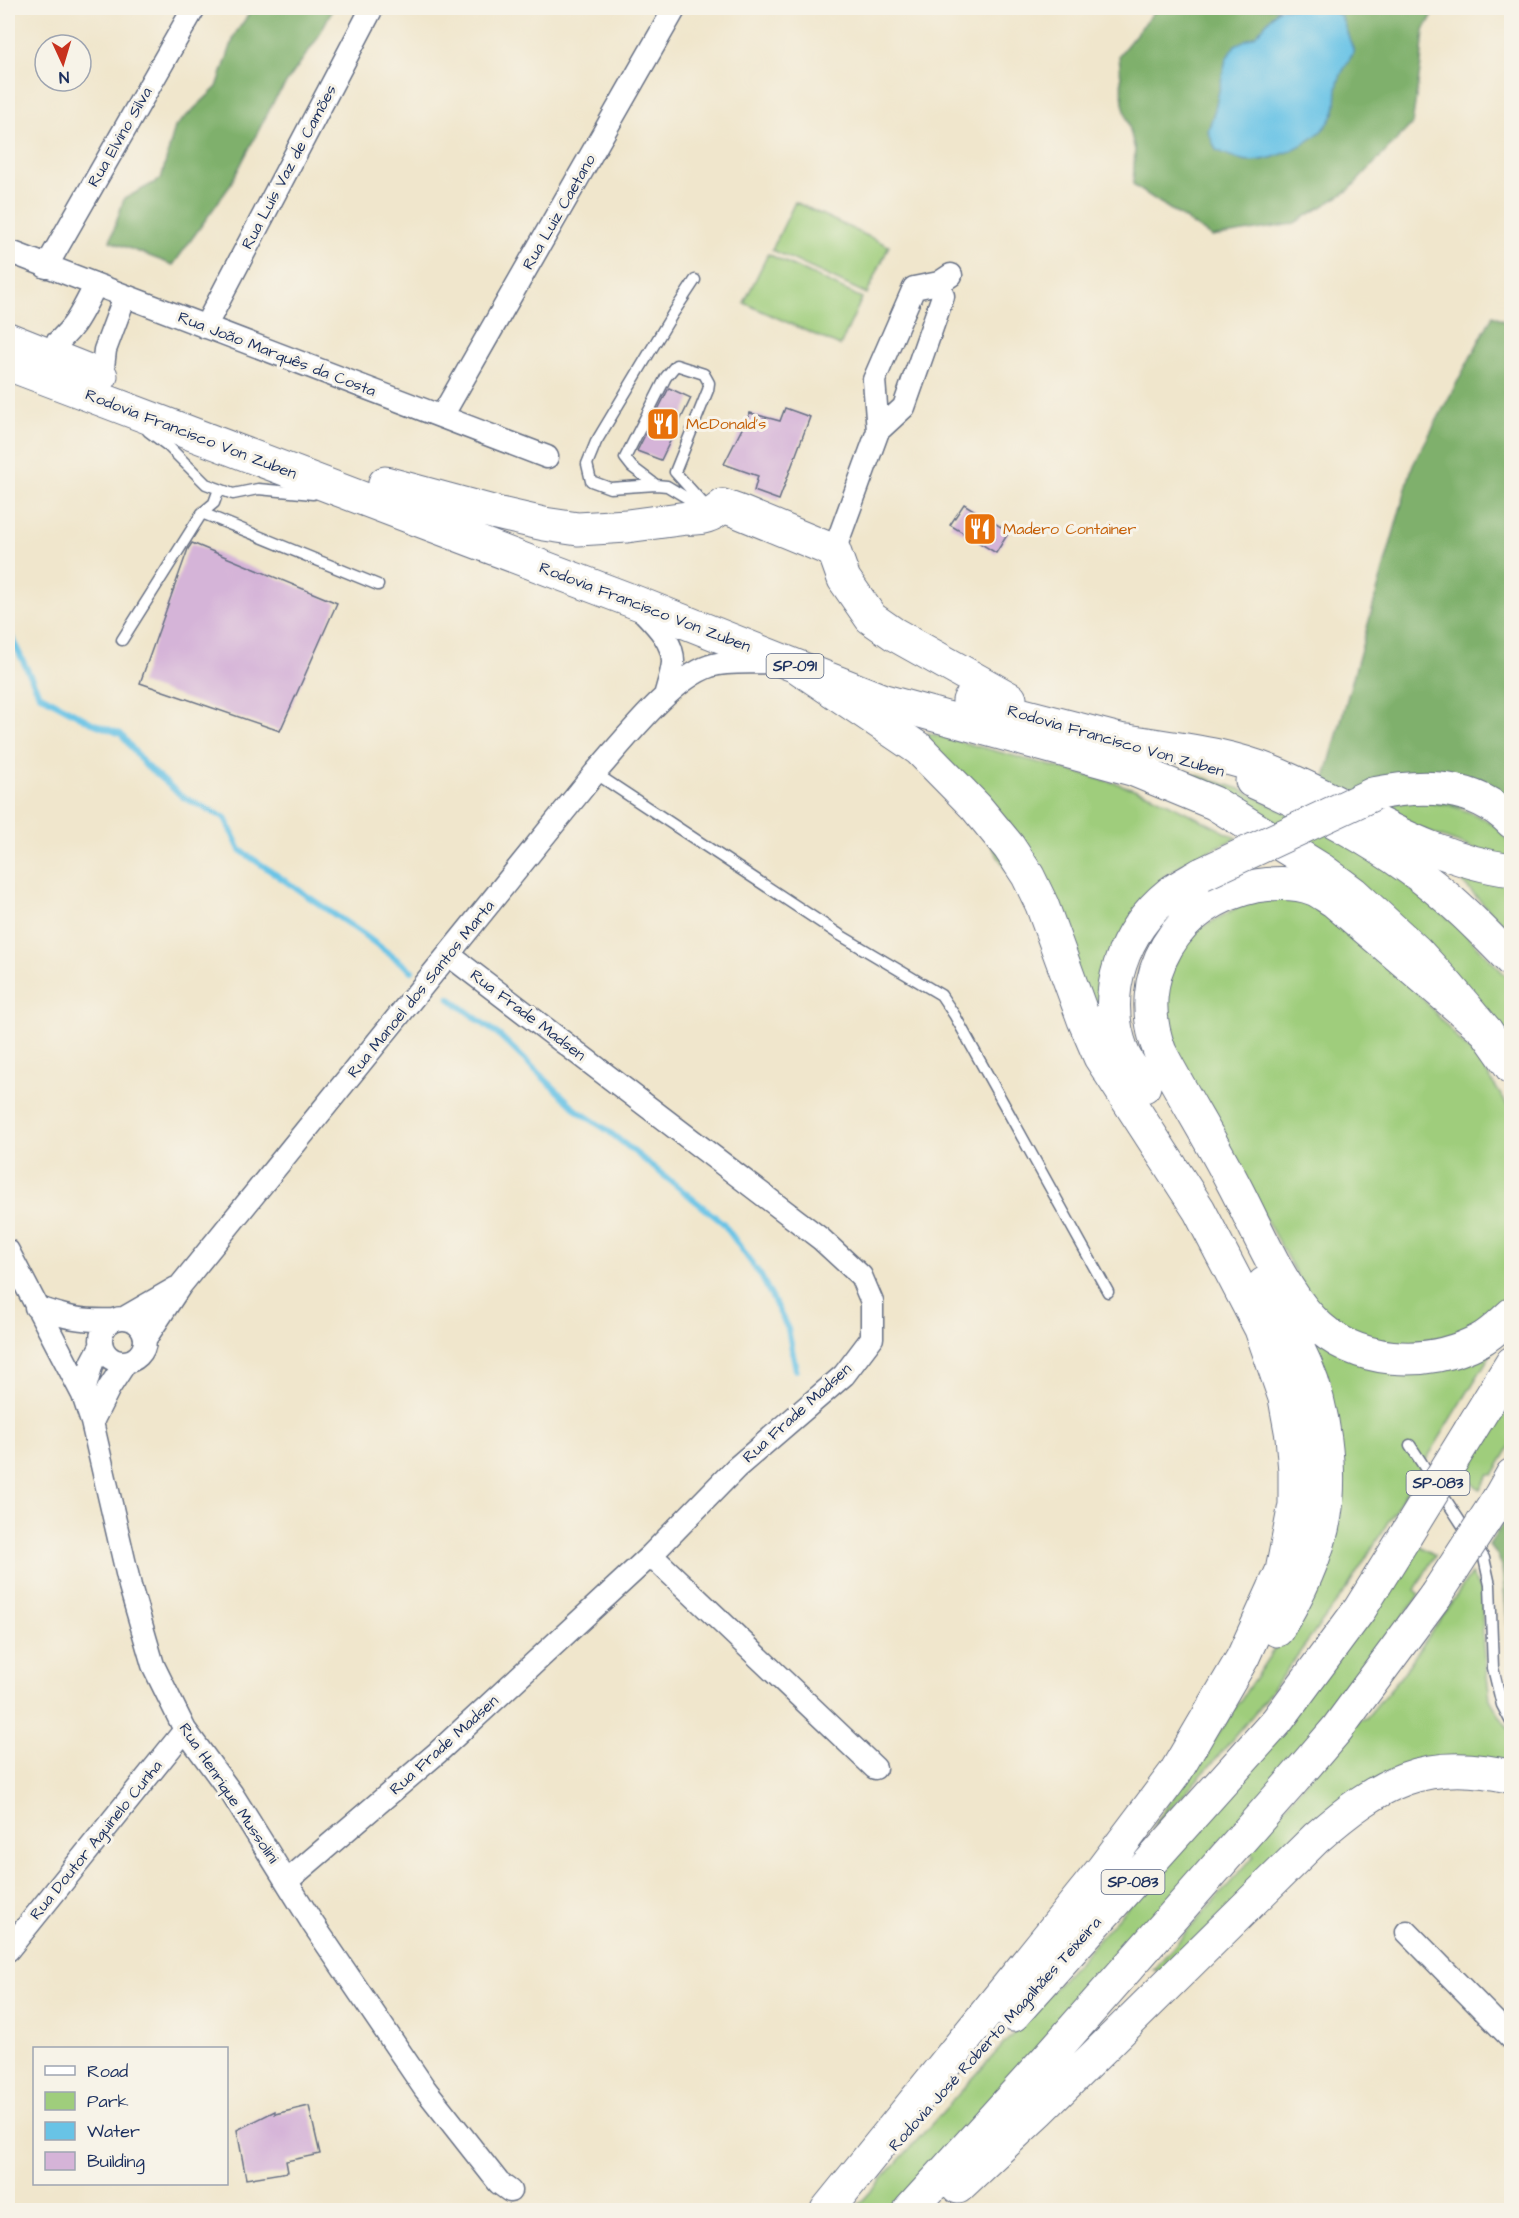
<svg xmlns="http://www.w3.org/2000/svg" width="1519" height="2218" viewBox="0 0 1519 2218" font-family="'Architects Daughter',sans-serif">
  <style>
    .green { fill: #9fcd7c; stroke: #5d7e6d; stroke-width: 1.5 }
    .forest { fill: #7fb06c; stroke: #4d7065; stroke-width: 1.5 }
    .water { fill: #68c3e6; stroke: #4279a2; stroke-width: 1.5 }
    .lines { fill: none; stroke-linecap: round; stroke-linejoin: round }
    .stream { stroke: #68c3e6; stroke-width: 6 }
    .building { fill: #d5b4d8 }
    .lane-casing { stroke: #666f84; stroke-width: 13 }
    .street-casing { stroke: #666f84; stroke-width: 25 }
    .primary-casing { stroke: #666f84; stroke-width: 35 }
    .highway-casing { stroke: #666f84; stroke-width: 35 }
    .lane { stroke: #fff; stroke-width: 10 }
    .street { stroke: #fff; stroke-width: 22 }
    .primary { stroke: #fff; stroke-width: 33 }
    .highway { stroke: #fff; stroke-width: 33 }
    .highway-bridge-casing { stroke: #666f84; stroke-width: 35; stroke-linecap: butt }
    .highway-bridge { stroke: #fff; stroke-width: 33 }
    .labels { text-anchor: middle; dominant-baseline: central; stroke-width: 6; stroke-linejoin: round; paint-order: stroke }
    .shield { fill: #f7f3e8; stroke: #5d6a87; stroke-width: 1.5 }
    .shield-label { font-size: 15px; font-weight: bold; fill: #1b2f5e }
    .street-label { font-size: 16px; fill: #1b2f5e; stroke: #f7f3e8 }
    .food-label { font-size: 16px; fill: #c56008; stroke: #f7f3e8; text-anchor: start }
  </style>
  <rect width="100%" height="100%" fill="#f7f3e8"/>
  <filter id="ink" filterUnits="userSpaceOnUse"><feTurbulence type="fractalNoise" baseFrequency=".0167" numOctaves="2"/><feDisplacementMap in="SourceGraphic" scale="12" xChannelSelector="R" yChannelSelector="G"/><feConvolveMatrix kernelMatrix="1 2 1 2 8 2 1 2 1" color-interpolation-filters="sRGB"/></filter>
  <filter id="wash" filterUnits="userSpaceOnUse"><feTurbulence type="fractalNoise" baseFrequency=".008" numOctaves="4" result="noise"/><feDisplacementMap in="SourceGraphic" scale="24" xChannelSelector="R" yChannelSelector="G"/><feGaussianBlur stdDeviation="1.35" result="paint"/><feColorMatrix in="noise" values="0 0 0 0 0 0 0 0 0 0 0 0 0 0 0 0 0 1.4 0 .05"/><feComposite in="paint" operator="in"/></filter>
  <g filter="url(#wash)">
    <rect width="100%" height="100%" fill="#f0e6cc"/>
    <!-- green -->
    <path class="green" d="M 795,202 L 889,246 L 867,294 L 772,250 Z
      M 768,254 L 862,298 L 840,346 L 744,303 Z
      M 928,733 L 1119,784 L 1152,795 L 1237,838 L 1187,861 L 1164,877 L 1102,1022 L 928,745 Z
      M 1178,769 L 1240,789 L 1370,855 L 1461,929 L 1511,981 L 1511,1039 L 1177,775 Z
      M 1432,800 C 1462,809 1511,820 1511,858 L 1493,856 L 1375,812 L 1396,803 Z
      M 1464,873 L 1511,883 L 1511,933 L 1463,883 Z
      M 1260,894 L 1319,904 L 1395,967 L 1483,1067 L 1511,1111 L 1512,1301 L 1485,1326 L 1400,1348 L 1345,1331 L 1313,1304 L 1165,1039 L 1159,997 L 1187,936 Z
      M 1298,1325 L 1344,1354 L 1504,1333 L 1348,1587 L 1257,1710 L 1209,1767 L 1151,1830 L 1190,1772 L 1216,1737 L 1298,1613 Z
      M 1511,1385 L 1511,1445 L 1493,1475 L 1489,1474 L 1480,1489 L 1460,1475 Z
      M 1417,1544 L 1435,1555 L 1415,1590 L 1419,1595 L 1356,1685 L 1082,2001 L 894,2210 L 854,2210 L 1242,1780 Z
      M 1471,1574 L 1477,1584 L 1482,1596 L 1483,1646 L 1490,1699 L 1503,1721 L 1511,1732 L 1511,1765 L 1431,1760 L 1167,1972 L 1153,1970 L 1255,1855 L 1248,1850 L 1358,1720 L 1366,1718 L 1402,1675 Z"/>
    <!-- forest -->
    <path class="forest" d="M 253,8 L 333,8 L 317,39 L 275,99 L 229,187 L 173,265 L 110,241 L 124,199 L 161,179 L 175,127 L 217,87 L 235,34 Z
      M 1157,8 L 1437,8 L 1424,30 L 1421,64 L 1412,124 L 1348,191 L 1293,224 L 1212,237 L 1133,185 L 1135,150 L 1123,103 L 1119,55 Z
      M 1493,315 L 1512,325 L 1511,811 L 1337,794 L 1323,785 L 1412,467 Z
      M 1511,1510 L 1511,1662 L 1502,1568 L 1498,1556 L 1489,1545 Z"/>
    <!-- water -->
    <path class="water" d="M 1279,8 L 1327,8 L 1341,16 L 1354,52 C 1347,64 1338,76 1337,90 C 1336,98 1337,105 1334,113 C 1324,139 1278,160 1252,161 C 1239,161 1228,155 1216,150 L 1208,131 L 1215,109 L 1226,59 L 1235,45 L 1256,35 Z"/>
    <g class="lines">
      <!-- stream -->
      <path class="stream" d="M 8,630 L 39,694 L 92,723 L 121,734 L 145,765 L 183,797 L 225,818 L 240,850 L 363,934 L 412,971
        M 449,998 L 500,1036 L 578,1111 L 607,1130 L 723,1223 L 761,1276 L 788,1329 L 796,1370"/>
    </g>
    <g id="blocks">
      <!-- building -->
      <path class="building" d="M 669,388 L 691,398 L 661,460 L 637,451 Z
        M 785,408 L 810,417 L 779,500 L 754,491 L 758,476 L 724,464 L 750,413 L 780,421 Z
        M 964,504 L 1009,532 L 996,553 L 950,525 Z
        M 192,543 L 337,603 L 280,731 L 140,683 L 188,549 Z
        M 309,2106 L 320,2154 L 286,2161 L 288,2172 L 246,2179 L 237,2130 L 275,2111 L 275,2114 Z"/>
    </g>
  </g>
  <g filter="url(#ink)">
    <use href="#blocks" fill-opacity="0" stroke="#666f84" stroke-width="1.5"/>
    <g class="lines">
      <!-- lane casing -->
      <g class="lane-casing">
        <path id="lane" d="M 148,431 L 168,446 L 206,484 L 233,494 L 258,489 L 313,494
          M 656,485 L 610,488 L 591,481 L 587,464 L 596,442 L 672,315 L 695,280
          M 202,513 L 378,585
          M 690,513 L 694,507 L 692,501 L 667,486 L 656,485 L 632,467 L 625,458 L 666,377 L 676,365 L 704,374 L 709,383 L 708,390 L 675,472 L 702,502 L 701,514
          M 122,640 L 202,513 L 214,503 L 219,489
          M 595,773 L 840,935 L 941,995 L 955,1016 L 1108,1292
          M 1410,1445 L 1484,1558 L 1490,1585 L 1493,1668 L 1502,1705 L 1512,1724"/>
      </g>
      <!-- street casing -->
      <g class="street-casing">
        <path id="street" d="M 8,251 L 547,457
          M 46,267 L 194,8
          M 205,327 L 372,8
          M 45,353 C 74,330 79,318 95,286
          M 102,376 L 105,350 L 125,296
          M 442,416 L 675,8
          M 878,431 L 904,407 L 943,296 L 939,283
          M 834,551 L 878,431 L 874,380 L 914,288 L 939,283 L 951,275
          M 638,606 C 652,621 674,640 673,663 C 672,673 668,685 665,696
          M 8,1251 L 83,1395 L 92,1422 L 130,1586 L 153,1665 L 185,1730 L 232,1794 L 313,1924 L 425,2089 L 499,2183 L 510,2191
          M 36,1307 C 66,1318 82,1321 113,1320
          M 124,1318 L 176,1288
          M101 1340a22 22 0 1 1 44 0a22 22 0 1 1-44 0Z
          M 145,1339 L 180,1286 L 595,773 C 623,742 671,679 710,666 C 726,660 756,663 774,662
          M 83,1395 L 92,1363 L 101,1346
          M 92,1422 L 109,1388 L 126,1362
          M 651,1555 L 875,1768
          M 287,1881 L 437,1753 L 651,1555 L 736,1468 L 844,1375 L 872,1338 L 872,1302 L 861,1276 L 821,1239 L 449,955
          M 1407,1932 L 1512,2039
          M 8,1950 L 185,1730"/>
      </g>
      <!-- primary casing -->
      <g class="primary-casing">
        <path id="primary" d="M 8,339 L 101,376
          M 8,364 L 635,602 L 884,701 L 1132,769 L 1214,803 L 1322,870 L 1353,893 L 1416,951 L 1448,986 L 1486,1031 L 1512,1068
          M 385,483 L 496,513 L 544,524 L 578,529 L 627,526 L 687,518 C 702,519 712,516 723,506 L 737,511 L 834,551 L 844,579 L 871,618 L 894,634 L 1010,699
          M 969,701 L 1154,749
          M 1252,781 C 1307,805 1360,833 1409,868 C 1447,894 1480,928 1512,961"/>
      </g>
      <!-- highway casing -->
      <g class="highway-casing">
        <path id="highway" d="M 801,669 L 919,749 L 976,807 L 1009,847 L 1028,876 L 1042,905 L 1084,1020 L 1100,1057 L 1199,1210 L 1261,1329 L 1285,1398 L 1292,1436 L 1295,1471 L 1295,1505 L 1282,1571 L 1243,1657 L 1175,1773 L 1102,1870 L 827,2210
          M 1128,741 C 1176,749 1225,753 1271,772 C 1351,804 1424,859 1512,870
          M 1373,794 C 1422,784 1474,783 1512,822
          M 1486,1031 L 1334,901 C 1327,897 1321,892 1314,889 C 1296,882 1273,883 1255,886 C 1177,902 1130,976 1160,1052 C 1183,1096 1210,1138 1233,1183 C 1255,1224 1280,1287 1312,1320 C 1354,1365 1428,1368 1480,1340 C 1492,1334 1502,1323 1512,1314
          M 1144,1086 C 1137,1075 1126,1063 1122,1051 C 1100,993 1123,931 1170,893 C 1180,886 1192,880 1202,874
          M 1264,1284 C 1278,1311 1294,1338 1306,1366 C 1324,1408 1332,1470 1325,1515 C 1319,1553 1297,1598 1277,1630
          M 1470,1431 L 1512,1363
          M 1499,1498 L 1512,1475
          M 1013,2015 L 1277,1721 L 1360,1609 L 1406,1535
          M 958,2187 L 1039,2111 L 1316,1838 C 1379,1783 1426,1755 1512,1777
          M 910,2210 L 1047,2059 L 1289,1785 L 1337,1729 L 1436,1595"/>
      </g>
      <!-- lane -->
      <use href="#lane" class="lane"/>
      <!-- street -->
      <use href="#street" class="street"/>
      <!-- primary -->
      <use href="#primary" class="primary"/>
      <!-- highway -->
      <use href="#highway" class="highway"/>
      <!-- highway-bridge casing -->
      <g class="highway-bridge-casing">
        <path id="highway-bridge" d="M 1202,874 L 1373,794
          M 1406,1535 L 1470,1431
          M 1436,1595 L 1499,1498"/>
      </g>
      <!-- highway-bridge -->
      <use href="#highway-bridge" class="highway-bridge"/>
    </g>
  </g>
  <!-- icons -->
  <defs>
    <g id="restaurant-square" transform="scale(1.725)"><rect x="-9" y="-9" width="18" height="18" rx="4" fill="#e8710a" stroke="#f7f3e8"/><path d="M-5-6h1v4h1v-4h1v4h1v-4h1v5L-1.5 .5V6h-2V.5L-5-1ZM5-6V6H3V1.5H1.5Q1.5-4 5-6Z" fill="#fff"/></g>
  </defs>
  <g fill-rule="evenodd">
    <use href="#restaurant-square" x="663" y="424"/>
    <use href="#restaurant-square" x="980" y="529"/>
  </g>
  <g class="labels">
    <!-- shield labels -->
    <g class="shield">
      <rect x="766.5" y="654" width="57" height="24" rx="4.5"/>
      <rect x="1406.5" y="1471" width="63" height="24" rx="4.5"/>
      <rect x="1101.5" y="1870" width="63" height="24" rx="4.5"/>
    </g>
    <g class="shield-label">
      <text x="795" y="666">SP-091</text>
      <text x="1438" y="1483">SP-083</text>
      <text x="1133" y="1882">SP-083</text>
    </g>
    <!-- street labels -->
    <g class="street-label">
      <text transform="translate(120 137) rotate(-60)">Rua Elvino Silva</text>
      <text transform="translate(289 167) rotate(-62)">Rua Luís Vaz de Camões</text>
      <text transform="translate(559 212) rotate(-60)">Rua Luiz Caetano</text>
      <text transform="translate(277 354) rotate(21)">Rua João Marquês da Costa</text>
      <text transform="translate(191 434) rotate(21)">Rodovia Francisco Von Zuben</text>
      <text transform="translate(645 607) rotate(21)">Rodovia Francisco Von Zuben</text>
      <text transform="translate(1116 741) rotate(16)">Rodovia Francisco Von Zuben</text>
      <text transform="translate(421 989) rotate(-51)">Rua Manoel dos Santos Marta</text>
      <text transform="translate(528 1015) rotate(37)">Rua Frade Madsen</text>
      <text transform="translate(797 1413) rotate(-42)">Rua Frade Madsen</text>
      <text transform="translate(444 1745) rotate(-42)">Rua Frade Madsen</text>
      <text transform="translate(229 1793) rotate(56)">Rua Henrique Mussolini</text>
      <text transform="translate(96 1840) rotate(-51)">Rua Doutor Aguinelo Cunha</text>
      <text transform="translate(995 2034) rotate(-48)">Rodovia José Roberto Magalhães Teixeira</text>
    </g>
    <!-- food labels -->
    <g class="food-label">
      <text x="686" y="424">McDonald's</text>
      <text x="1003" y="529">Madero Container</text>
    </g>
  </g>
  <!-- margin -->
  <rect width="1519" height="2218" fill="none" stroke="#f7f3e8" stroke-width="30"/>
  <!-- legend -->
  <rect x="33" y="2047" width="195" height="138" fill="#f7f3e8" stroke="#9fa5b1" stroke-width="1.5"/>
  <rect x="45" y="2066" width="30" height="9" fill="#ffffff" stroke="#9fa5b1" stroke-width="1.5"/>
  <text x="87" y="2077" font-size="18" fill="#1b2f5e">Road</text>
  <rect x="45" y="2092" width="30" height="18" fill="#9fcd7c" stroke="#9fa5b1" stroke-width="1.5"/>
  <text x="87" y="2107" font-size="18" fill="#1b2f5e">Park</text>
  <rect x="45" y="2122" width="30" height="18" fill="#68c3e6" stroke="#9fa5b1" stroke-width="1.5"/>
  <text x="87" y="2137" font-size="18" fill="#1b2f5e">Water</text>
  <rect x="45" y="2152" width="30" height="18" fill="#d5b4d8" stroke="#9fa5b1" stroke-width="1.5"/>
  <text x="87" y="2167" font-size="18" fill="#1b2f5e">Building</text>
  <!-- north arrow -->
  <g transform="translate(63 63) rotate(176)"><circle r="28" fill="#f7f3e8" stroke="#9fa5b1" stroke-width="1.5"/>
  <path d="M0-4.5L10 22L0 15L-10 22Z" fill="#c8321e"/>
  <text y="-9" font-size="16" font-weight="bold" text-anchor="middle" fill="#1b2f5e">N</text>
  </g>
</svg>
